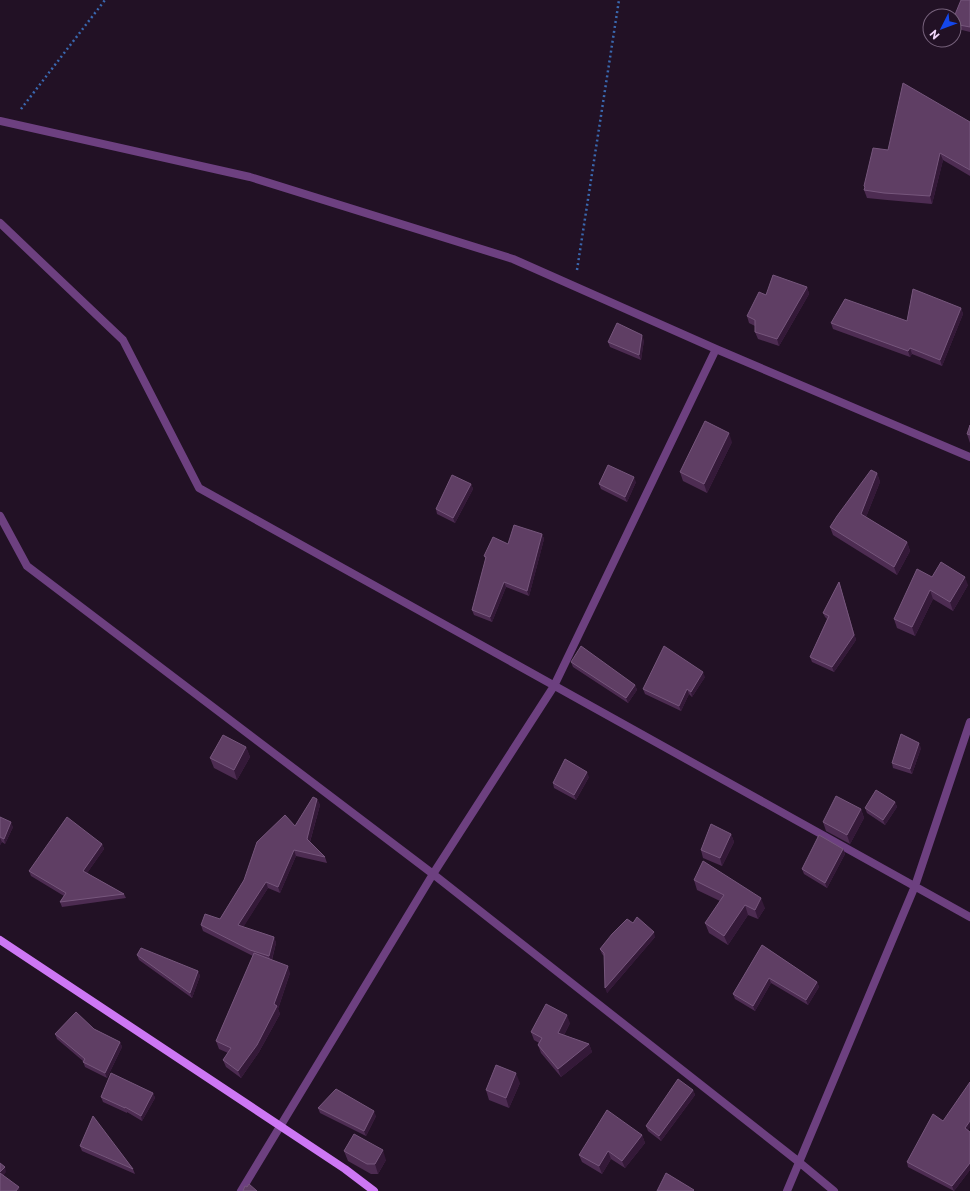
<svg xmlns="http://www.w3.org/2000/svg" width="970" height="1191" viewBox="0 0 970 1191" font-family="Commissioner,sans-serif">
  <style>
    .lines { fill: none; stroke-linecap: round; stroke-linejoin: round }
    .path { stroke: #3a68af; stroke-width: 2.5; stroke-dasharray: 2 3; stroke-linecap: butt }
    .street { stroke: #6d4080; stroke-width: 8 }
    .secondary { stroke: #cd77f4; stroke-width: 8 }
    .wall { fill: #4d2c52 }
    .shaded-wall { fill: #341938 }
    .building { fill: #5f3e64; stroke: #76567c }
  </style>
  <rect width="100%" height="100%" fill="#221125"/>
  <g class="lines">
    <!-- path -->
    <path class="path" d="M 21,109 L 105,0
      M 577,270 L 619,0"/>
    <!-- street -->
    <path class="street" d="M 0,121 L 250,177 L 513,259 L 716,349 L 970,457
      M 0,223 L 123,340 L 199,488 L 970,917
      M 0,516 L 27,566 L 433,874 L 799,1162 L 834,1191
      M 241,1191 L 433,874 L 554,686 L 716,349
      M 787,1191 L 915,886 L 970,722"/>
    <!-- secondary -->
    <path class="secondary" d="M 0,940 L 345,1169 L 374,1191"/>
  </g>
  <!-- wall -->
  <path class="wall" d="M 970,0 L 970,32 L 954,28 L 954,17 Z
    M 970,122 L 970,176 L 943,160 L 932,204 L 887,200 L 867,198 L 864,190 L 865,189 L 864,186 L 888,150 Z
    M 807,287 L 809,294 L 779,346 L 758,339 L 755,332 L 755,326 L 749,323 L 747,316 L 766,295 Z
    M 961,308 L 963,314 L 942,366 L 912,354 L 910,357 L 833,329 L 831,323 L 907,321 Z
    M 644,340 L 641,360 L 610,347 L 608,342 Z
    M 970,425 L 970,443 L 967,434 Z
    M 732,442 L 707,493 L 683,481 L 680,472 Z
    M 877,473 L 880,482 L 866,517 L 907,542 L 910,551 L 897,575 L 833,535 L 830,527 Z
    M 636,482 L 627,502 L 601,489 L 599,484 Z
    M 471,484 L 473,489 L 455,523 L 437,514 L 436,509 Z
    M 542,534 L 544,539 L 529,596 L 506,587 L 492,622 L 474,615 L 472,610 L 486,560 L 484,556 L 508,544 Z
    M 932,577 L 968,585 L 953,611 L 933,599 L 915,636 L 897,628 L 894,619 Z
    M 839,582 L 856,640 L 834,672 L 812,662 L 810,657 L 827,619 L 825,617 L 823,613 Z
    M 571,662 L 635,685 L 637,690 L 628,703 L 573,667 Z
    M 705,677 L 692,697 L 689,694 L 681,711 L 645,694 L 643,689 Z
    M 246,747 L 250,757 L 237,780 L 214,768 L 210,758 Z
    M 921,748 L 912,774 L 893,768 L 892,763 Z
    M 589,777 L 576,800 L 554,788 L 553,783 Z
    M 317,799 L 320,805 L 310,842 L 325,857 L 327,863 L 296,856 L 280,893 L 268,888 L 243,927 L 274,937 L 276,943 L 272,960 L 290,973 L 278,1009 L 280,1014 L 259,1052 L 241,1078 L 226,1067 L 223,1060 L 228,1053 L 219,1049 L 216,1041 L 253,956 L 203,931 L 201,925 L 220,919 L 244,880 L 295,826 Z
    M 895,802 L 897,807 L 885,825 L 867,813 L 865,808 Z
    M 861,809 L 864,818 L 850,844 L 826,831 L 823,822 Z
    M 0,817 L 13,827 L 5,844 L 2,842 L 0,845 Z
    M 731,834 L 734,842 L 722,866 L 703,858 L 701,850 Z
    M 102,844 L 104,849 L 87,873 L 124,894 L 126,898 L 62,907 L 60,902 L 64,896 L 31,876 L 29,871 Z
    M 843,849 L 845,854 L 827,888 L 804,874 L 802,869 Z
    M 694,880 L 765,908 L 758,919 L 748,915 L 728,945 L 709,933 L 705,923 L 720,901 L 697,890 Z
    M 633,923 L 655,937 L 607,993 L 604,956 L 602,954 L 600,949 Z
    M 762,945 L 817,982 L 819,987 L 808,1005 L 771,983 L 755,1011 L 735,999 L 733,994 Z
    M 137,955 L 198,971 L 200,976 L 192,998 L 139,960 Z
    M 570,1023 L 564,1035 L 589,1044 L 592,1052 L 561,1077 L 541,1053 L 538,1045 L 539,1043 L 534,1040 L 531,1032 Z
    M 94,1029 L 120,1042 L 122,1047 L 107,1078 L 85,1067 L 83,1061 L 57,1039 L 55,1034 Z
    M 520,1083 L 509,1108 L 489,1100 L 486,1090 Z
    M 693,1090 L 695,1095 L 661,1141 L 648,1131 L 646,1126 Z
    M 153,1093 L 155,1098 L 142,1121 L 127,1112 L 127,1113 L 103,1102 L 101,1097 Z
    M 318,1108 L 376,1116 L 366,1136 L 320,1113 Z
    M 943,1121 L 968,1131 L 970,1132 L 970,1170 L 954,1191 L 908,1167 L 907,1162 Z
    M 642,1135 L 645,1143 L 625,1168 L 611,1159 L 602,1174 L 582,1162 L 579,1155 Z
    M 80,1146 L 133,1169 L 135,1174 L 82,1151 Z
    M 344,1151 L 386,1160 L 378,1174 L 371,1174 L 348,1161 Z"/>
  <!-- shaded-wall -->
  <path class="shaded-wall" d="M 940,153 L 943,160 L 932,204 L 930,196 Z
    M 807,287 L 809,294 L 779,346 L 777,339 Z
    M 961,308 L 963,314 L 942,366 L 940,360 Z
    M 642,335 L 644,340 L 641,360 L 639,355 Z
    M 910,348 L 912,354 L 910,357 L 908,351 Z
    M 729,433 L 732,442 L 707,493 L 704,484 Z
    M 877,473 L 880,482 L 864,522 L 861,514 Z
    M 634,477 L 636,482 L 627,502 L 625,497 Z
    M 471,484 L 473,489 L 455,523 L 453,518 Z
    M 542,534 L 544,539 L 529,596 L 527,591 Z
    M 907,542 L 910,551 L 897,575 L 894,567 Z
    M 965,577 L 968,585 L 953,611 L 950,602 Z
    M 504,582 L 506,587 L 492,622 L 490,617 Z
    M 839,582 L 856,640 L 834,672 L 832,667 Z
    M 930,590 L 933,599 L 915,636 L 912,627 Z
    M 703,672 L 705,677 L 692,697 L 691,692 Z
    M 635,685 L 637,690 L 628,703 L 626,698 Z
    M 687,689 L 689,694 L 681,711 L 679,706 Z
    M 919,743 L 921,748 L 912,774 L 910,769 Z
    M 246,747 L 250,757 L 237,780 L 234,770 Z
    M 587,772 L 589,777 L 576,800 L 574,795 Z
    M 317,799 L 320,805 L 309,845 L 307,839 Z
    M 895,802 L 897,807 L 885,825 L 883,820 Z
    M 861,809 L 864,818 L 850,844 L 847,835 Z
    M 11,822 L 13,827 L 5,844 L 4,839 Z
    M 731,834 L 734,842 L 722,866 L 720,858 Z
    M 0,838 L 2,842 L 0,845 Z
    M 102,844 L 104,849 L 85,876 L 83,871 Z
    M 843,849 L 845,854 L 827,888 L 825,883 Z
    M 294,850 L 296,856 L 280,893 L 278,887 Z
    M 266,882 L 268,888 L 241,931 L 238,925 Z
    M 761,898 L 765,908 L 758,919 L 755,910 Z
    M 745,905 L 748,915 L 728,945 L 724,936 Z
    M 654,932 L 655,937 L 607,993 L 605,988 Z
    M 274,937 L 276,943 L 271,962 L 269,956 Z
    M 288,966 L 290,973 L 278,1009 L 280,1014 L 259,1052 L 241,1078 L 238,1071 L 274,1004 Z
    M 198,971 L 200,976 L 192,998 L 190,993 Z
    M 769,978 L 771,983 L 755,1011 L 753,1006 Z
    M 817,982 L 819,987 L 808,1005 L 806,1000 Z
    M 567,1015 L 570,1023 L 561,1041 L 558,1033 Z
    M 120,1042 L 122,1047 L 107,1078 L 105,1073 Z
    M 589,1044 L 592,1052 L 561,1077 L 558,1069 Z
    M 516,1073 L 520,1083 L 509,1108 L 506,1098 Z
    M 693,1090 L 695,1095 L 661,1141 L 659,1136 Z
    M 153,1093 L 155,1098 L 142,1121 L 141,1116 Z
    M 374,1111 L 376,1116 L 366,1136 L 364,1131 Z
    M 970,1121 L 970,1128 L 966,1133 L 965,1128 Z
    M 642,1135 L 645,1143 L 625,1168 L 622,1161 Z
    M 383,1150 L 386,1160 L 378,1174 L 375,1164 Z
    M 608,1151 L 611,1159 L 602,1174 L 599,1166 Z
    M 970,1163 L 970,1170 L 954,1191 L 952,1186 Z
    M 5,1167 L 6,1172 L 2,1178 L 0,1172 Z
    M 19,1187 L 20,1191 L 16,1191 Z"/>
  <!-- building -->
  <path class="building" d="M 961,0 L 970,0 L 970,27 L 954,24 L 954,17 Z
    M 903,83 L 970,122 L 970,170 L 940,153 L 930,196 L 884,193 L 864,190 L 865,187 L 864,186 L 873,148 L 888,150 Z
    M 773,275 L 807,287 L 777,339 L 755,332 L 755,320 L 747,316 L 759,292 L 766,295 Z
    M 913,289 L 961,308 L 940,360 L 910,348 L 908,351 L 831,323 L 845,299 L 907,321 Z
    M 617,323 L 642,335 L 639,355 L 608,342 Z
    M 705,421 L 729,433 L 704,484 L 680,472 Z
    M 970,425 L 970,435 L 967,434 Z
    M 608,465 L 634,477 L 625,497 L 599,484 Z
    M 871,470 L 877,473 L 861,514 L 907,542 L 894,567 L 830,527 L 837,516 Z
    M 452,475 L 471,484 L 453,518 L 436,509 Z
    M 514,525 L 542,534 L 527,591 L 504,582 L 490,617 L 472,610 L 486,557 L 484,556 L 493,537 L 508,544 Z
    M 941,562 L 965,577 L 950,602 L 930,590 L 912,627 L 894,619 L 917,569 L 932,577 Z
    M 839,582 L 854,635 L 832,667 L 810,657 L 829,616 L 823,613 Z
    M 581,646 L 635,685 L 626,698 L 571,662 Z
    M 664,646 L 703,672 L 691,692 L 687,689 L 679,706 L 643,689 Z
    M 901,734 L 919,743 L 910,769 L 892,763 Z
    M 223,735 L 246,747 L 234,770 L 210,758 Z
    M 565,759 L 587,772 L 574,795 L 553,783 Z
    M 876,790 L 895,802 L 883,820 L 865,808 Z
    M 836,796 L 861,809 L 847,835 L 823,822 Z
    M 313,797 L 317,799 L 307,839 L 325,857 L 294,850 L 278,887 L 266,882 L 238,925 L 274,937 L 269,956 L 250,950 L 201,925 L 205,914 L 220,919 L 244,880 L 257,842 L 285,815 L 295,826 Z
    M 0,817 L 11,822 L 4,839 L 0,837 Z
    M 67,817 L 102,844 L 83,871 L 124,894 L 60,902 L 66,893 L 29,871 Z
    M 711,824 L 731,834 L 720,858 L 701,850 Z
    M 819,835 L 843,849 L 825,883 L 802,869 Z
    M 703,861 L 761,898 L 755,910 L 745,905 L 724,936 L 705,923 L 724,895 L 694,880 Z
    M 637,917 L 654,932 L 605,988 L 604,953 L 600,949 L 612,934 L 627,919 L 633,923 Z
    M 762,945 L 817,982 L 806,1000 L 769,978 L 753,1006 L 733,994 Z
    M 141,948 L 198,971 L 190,993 L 137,955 Z
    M 254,953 L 288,966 L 274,1004 L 277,1006 L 257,1045 L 238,1071 L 223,1060 L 231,1048 L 216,1041 Z
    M 546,1004 L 567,1015 L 558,1033 L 589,1044 L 558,1069 L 538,1045 L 542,1038 L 531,1032 Z
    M 76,1012 L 94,1029 L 120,1042 L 105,1073 L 83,1062 L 85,1059 L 55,1034 Z
    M 496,1065 L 516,1073 L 506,1098 L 486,1090 Z
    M 111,1073 L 153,1093 L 141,1116 L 125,1107 L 125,1108 L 101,1097 Z
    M 678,1079 L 693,1090 L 659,1136 L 646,1126 Z
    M 970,1082 L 970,1121 L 965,1128 L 970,1132 L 970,1163 L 952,1186 L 907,1162 L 933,1114 L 943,1121 Z
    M 336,1089 L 374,1111 L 364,1131 L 318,1108 Z
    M 607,1110 L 642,1135 L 622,1161 L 608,1151 L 599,1166 L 579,1155 Z
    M 93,1116 L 133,1169 L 80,1146 Z
    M 354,1134 L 383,1150 L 375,1164 L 367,1164 L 344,1151 Z
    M 0,1163 L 5,1167 L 0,1172 Z
    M 0,1173 L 19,1187 L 16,1191 L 0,1191 Z
    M 666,1173 L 694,1190 L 693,1191 L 657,1191 Z
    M 249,1184 L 257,1191 L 243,1191 L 245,1186 L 247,1187 Z"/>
  <!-- north arrow -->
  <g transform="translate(942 28) rotate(228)"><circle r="19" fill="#221125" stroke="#76617b"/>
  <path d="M0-3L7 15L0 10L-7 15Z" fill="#1447ec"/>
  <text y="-6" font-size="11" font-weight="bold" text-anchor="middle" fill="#f4d8fc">N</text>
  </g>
</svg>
